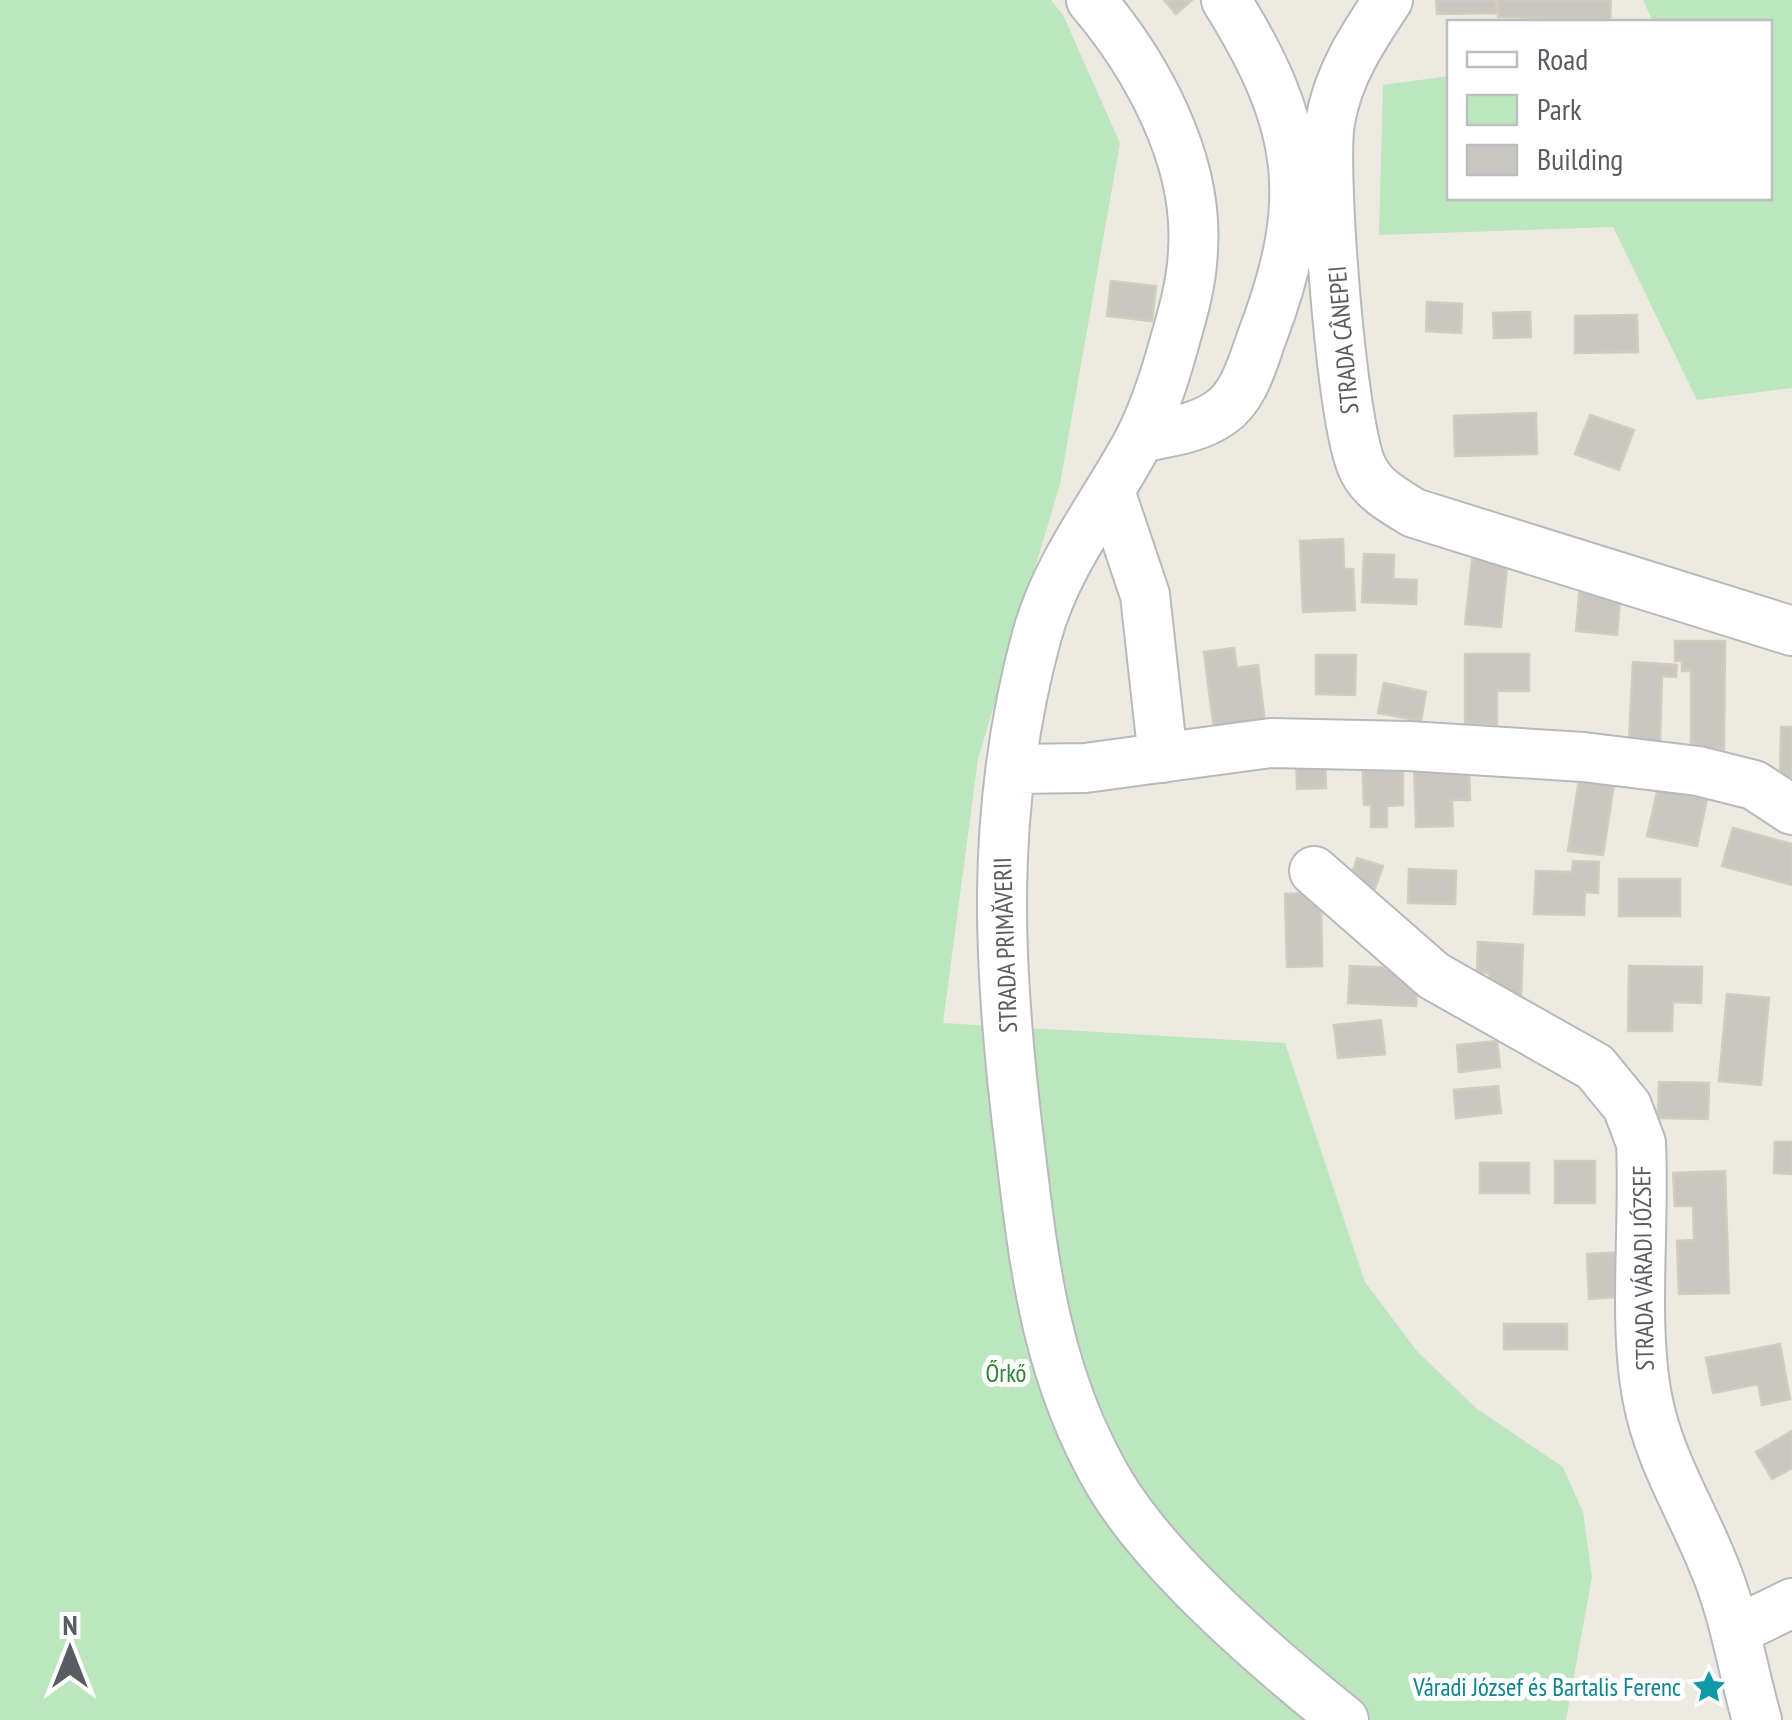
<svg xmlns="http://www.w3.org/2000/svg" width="1792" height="1720" viewBox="0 0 1792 1720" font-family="'PT Sans Narrow',sans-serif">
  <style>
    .green { fill: #bce6bd }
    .building { fill: #cac7c0; stroke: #d2ccbf; stroke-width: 2.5 }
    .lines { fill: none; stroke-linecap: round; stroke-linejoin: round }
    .minor-casing { stroke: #b6b9be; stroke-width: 52 }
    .minor { stroke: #fff; stroke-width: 48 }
    .labels { text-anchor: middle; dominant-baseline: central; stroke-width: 10; stroke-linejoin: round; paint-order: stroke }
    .street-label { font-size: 25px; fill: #595d62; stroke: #fff }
    .park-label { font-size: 25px; fill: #318237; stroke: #fff }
    .culture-label { font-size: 25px; fill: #0d838f; stroke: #fff; text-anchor: end }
  </style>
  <rect width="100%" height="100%" fill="#edebe1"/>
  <!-- green -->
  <path class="green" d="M 0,0 L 1051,0 L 1063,15 L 1120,143 L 1060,484 L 978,759 L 943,1023 L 1285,1043 L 1365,1282 L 1417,1351 L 1477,1409 L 1563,1467 L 1583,1512 L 1592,1577 L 1566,1720 L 0,1720 Z
    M 1643,0 L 1792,0 L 1792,388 L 1697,400 L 1613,227 L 1379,235 L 1383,85 L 1449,76 L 1450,198 L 1770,198 L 1770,22 L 1653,22 Z"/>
  <!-- building -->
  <path class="building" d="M 1164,0 L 1192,0 L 1176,14 Z
    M 1436,0 L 1496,0 L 1496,13 L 1437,14 Z
    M 1498,0 L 1611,0 L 1610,19 L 1498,17 Z
    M 1111,281 L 1156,286 L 1152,321 L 1107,316 Z
    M 1427,302 L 1462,304 L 1461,333 L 1426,331 Z
    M 1530,312 L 1531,337 L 1494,338 L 1493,313 Z
    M 1637,315 L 1638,352 L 1575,353 L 1575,316 Z
    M 1536,413 L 1537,454 L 1455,456 L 1454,416 Z
    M 1590,415 L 1634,430 L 1619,470 L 1575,454 Z
    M 1343,539 L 1344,569 L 1353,569 L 1355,610 L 1303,612 L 1300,541 Z
    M 1473,553 L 1508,557 L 1501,627 L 1465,624 Z
    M 1364,554 L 1394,555 L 1393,579 L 1417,580 L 1416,604 L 1362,602 Z
    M 1580,585 L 1621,589 L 1617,635 L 1576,631 Z
    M 1675,641 L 1725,641 L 1724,749 L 1691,749 L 1691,671 L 1682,671 L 1682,661 L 1675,661 Z
    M 1234,648 L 1237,668 L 1258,665 L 1265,724 L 1214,730 L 1204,652 Z
    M 1465,654 L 1529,654 L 1529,691 L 1497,691 L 1497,725 L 1465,724 Z
    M 1316,655 L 1356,655 L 1355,695 L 1316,694 Z
    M 1633,662 L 1677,665 L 1676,677 L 1662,676 L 1660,742 L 1629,740 Z
    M 1384,683 L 1426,692 L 1421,721 L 1378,713 Z
    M 1781,727 L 1792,727 L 1792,777 L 1780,777 Z
    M 1325,754 L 1326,788 L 1297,789 L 1296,755 Z
    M 1362,758 L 1403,758 L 1403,805 L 1387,806 L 1387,827 L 1371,827 L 1371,805 L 1364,805 Z
    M 1469,763 L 1470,800 L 1452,800 L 1453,826 L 1416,827 L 1414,764 Z
    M 1580,773 L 1615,778 L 1603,855 L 1568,851 Z
    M 1659,784 L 1708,795 L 1697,846 L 1647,836 Z
    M 1733,828 L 1792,844 L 1792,885 L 1722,866 Z
    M 1357,858 L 1383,866 L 1374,891 L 1349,883 Z
    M 1573,861 L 1599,862 L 1598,893 L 1585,892 L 1584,915 L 1534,914 L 1536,871 L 1572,872 Z
    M 1409,869 L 1456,871 L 1455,904 L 1408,903 Z
    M 1619,879 L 1680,879 L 1680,916 L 1619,916 Z
    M 1321,893 L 1322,966 L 1287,967 L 1285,894 Z
    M 1478,942 L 1523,945 L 1521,995 L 1488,994 L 1489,973 L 1477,972 Z
    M 1350,966 L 1418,969 L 1416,1006 L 1348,1003 Z
    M 1629,966 L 1702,967 L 1701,1003 L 1673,1002 L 1672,1031 L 1628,1031 Z
    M 1727,994 L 1769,998 L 1761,1085 L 1719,1081 Z
    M 1381,1020 L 1385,1054 L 1338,1058 L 1334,1025 Z
    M 1497,1041 L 1500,1067 L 1459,1072 L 1457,1045 Z
    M 1659,1082 L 1709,1083 L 1708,1119 L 1658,1118 Z
    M 1498,1086 L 1501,1113 L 1456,1118 L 1454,1090 Z
    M 1775,1142 L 1792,1142 L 1792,1174 L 1774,1173 Z
    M 1555,1161 L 1595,1161 L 1595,1203 L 1555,1203 Z
    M 1480,1163 L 1529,1163 L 1529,1193 L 1480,1193 Z
    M 1725,1171 L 1729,1293 L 1679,1294 L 1677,1241 L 1694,1240 L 1693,1206 L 1675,1206 L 1673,1173 Z
    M 1629,1252 L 1631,1296 L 1589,1299 L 1587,1254 Z
    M 1504,1324 L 1567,1324 L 1567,1349 L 1504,1349 Z
    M 1780,1344 L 1790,1399 L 1762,1405 L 1758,1384 L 1713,1393 L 1706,1358 Z
    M 1792,1431 L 1792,1468 L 1772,1479 L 1756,1452 Z"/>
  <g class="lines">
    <!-- minor casing -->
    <g class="minor-casing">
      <path id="minor" d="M 1091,0 C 1147,66 1199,160 1193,250 C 1192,282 1183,313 1174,344 C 1165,377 1154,411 1138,442 C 1103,507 1057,563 1037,635 C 988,814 998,975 1021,1156 C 1035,1274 1048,1379 1110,1484 C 1159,1566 1269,1660 1344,1720
        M 1388,0 C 1362,39 1338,75 1330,122 C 1322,170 1342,429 1363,469 C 1374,491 1395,501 1414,513 L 1792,631
        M 1140,438 C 1168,432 1197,429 1220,413 C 1245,396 1253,361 1263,334 C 1315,197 1302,122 1226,0
        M 1110,491 L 1145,595 L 1163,758
        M 1011,769 L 1085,768 L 1271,743 L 1408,746 L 1583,757 L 1698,771 L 1754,785 L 1792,810
        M 1314,871 L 1434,976 L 1595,1067 L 1627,1106 L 1641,1143 C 1645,1222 1633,1322 1647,1396 C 1658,1458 1691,1508 1714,1566 C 1735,1616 1742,1668 1757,1720
        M 1737,1630 L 1792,1603"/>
    </g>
    <!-- minor -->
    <use href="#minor" class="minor"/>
  </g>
  <!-- icons -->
  <defs>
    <g id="sight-bare" transform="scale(2.7)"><path d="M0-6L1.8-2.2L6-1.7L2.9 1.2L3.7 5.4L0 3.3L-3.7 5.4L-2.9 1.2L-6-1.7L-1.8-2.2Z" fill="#0f9aa8" stroke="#fff" stroke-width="2.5" paint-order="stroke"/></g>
  </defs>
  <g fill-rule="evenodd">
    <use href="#sight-bare" x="1709" y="1687"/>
  </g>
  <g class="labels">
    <!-- street labels -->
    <g class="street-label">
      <text transform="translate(1343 340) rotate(-95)">STRADA CÂNEPEI</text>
      <text transform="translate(1005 945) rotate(-92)">STRADA PRIMĂVERII</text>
      <text transform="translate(1643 1268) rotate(-91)">STRADA VÁRADI JÓZSEF</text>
    </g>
    <!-- park labels -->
    <g class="park-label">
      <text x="1006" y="1373">Őrkő</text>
    </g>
    <!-- culture labels -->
    <g class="culture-label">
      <text x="1681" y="1687">Váradi József és Bartalis Ferenc</text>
    </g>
  </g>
  <!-- legend -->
  <rect x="1447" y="20" width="325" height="180" fill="#ffffff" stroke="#bdbec0" stroke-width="2.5"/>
  <rect x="1467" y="52" width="50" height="15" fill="#ffffff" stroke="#bdbec0" stroke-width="2.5"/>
  <text x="1537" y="70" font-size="30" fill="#595d62">Road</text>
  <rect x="1467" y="95" width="50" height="30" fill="#bce6bd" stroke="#bdbec0" stroke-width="2.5"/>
  <text x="1537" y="120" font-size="30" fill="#595d62">Park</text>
  <rect x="1467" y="145" width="50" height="30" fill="#cac7c0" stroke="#bdbec0" stroke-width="2.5"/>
  <text x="1537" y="170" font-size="30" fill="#595d62">Building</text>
  <!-- north arrow -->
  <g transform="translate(70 1650)" stroke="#ffffff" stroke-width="8" paint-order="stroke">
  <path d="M0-8L18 38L0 25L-18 38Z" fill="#595d62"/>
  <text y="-15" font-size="28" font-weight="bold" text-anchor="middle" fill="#595d62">N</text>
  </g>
</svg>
